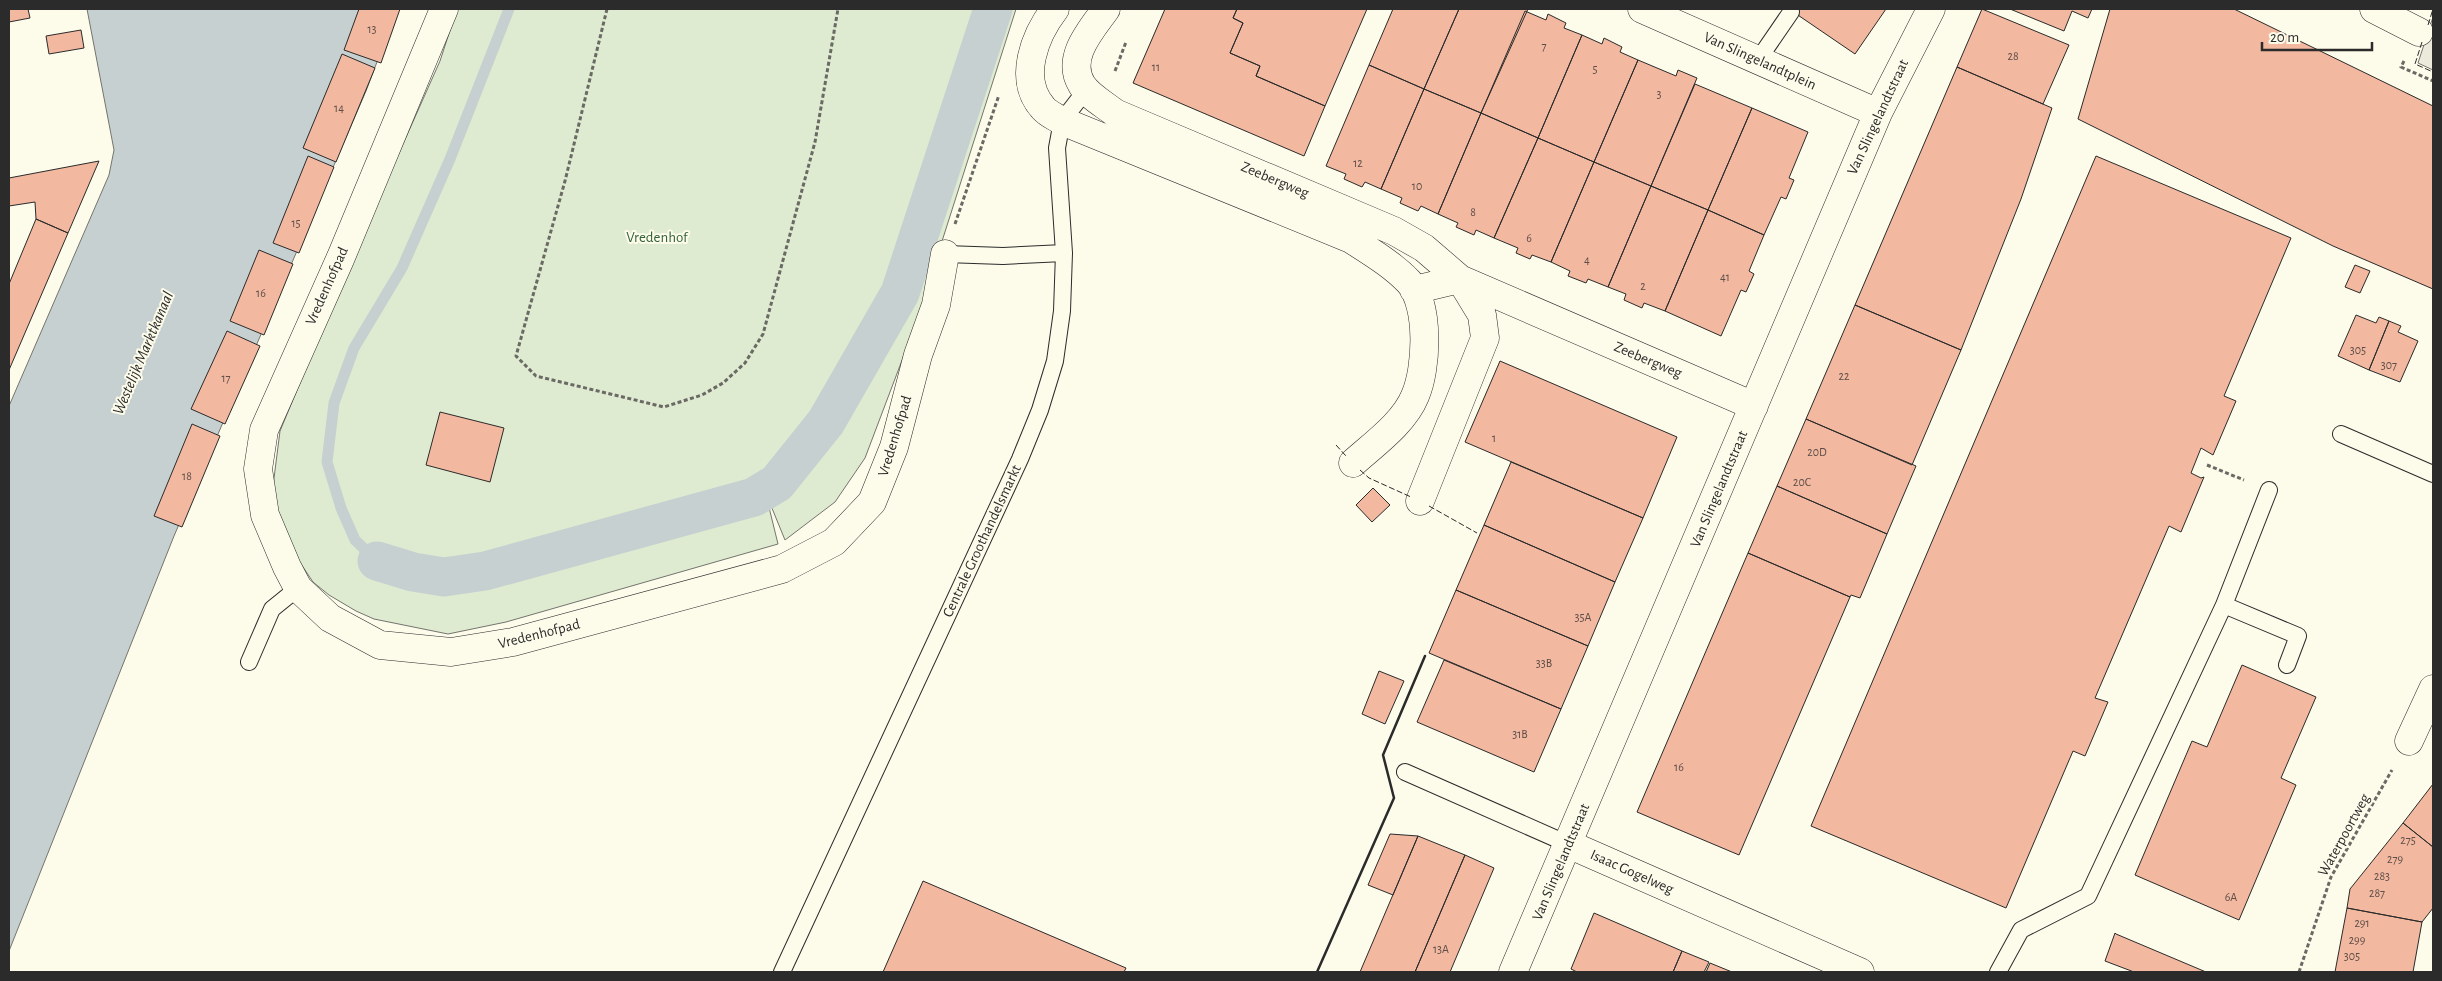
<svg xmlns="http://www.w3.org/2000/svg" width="2442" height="981" viewBox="0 0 2442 981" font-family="'Alegreya Sans',sans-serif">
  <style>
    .green { fill: #deebd1; stroke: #74746e }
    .parking { fill: #eceadb; stroke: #74746e }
    .water { fill: #c7d0d0; stroke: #74746e }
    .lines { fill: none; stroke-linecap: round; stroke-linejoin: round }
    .stream { stroke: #c7d0d0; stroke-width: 11 }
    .canal { stroke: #c7d0d0; stroke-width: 39 }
    .building { fill: #f2b8a0; stroke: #2b2b2b }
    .lane-casing { stroke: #2b2b2b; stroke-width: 18 }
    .street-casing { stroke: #2b2b2b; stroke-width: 29 }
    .path { stroke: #6a6964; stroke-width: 3; stroke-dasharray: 4 2.5; stroke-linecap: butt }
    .lane { stroke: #fdfbea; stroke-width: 16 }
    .street { stroke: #fdfbea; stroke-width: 28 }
    .fence { stroke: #2b2b2b; stroke-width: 1; stroke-dasharray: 6 2.5; stroke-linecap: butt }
    .wall { stroke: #2b2b2b; stroke-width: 2.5 }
    .labels { text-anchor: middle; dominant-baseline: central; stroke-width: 4; stroke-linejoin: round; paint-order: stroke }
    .number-label { font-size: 12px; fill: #5d4e48 }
    .street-label { font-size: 15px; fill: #2b2b2b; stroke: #fdfbea }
    .park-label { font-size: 15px; fill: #34623c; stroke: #fdfbea }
    .water-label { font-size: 16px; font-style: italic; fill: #2b2b2b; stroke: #fdfbea }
  </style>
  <rect width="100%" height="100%" fill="#fdfbea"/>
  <!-- green -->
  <path class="green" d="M 457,9 L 1016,9 L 915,326 L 865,458 L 835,502 L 785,540 L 765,491 L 778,544 L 506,622 L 448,634 L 374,619 L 356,611 L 329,595 L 313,582 L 297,558 L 276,508 L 273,486 L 280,431 L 350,263 L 440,61 Z"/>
  <!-- parking -->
  <path class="parking" d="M 2433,17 L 2433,70 L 2418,63 Z"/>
  <!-- water -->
  <path class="water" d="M 87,9 L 397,9 L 366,91 L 174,536 L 9,951 L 9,406 L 109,175 L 114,150 Z"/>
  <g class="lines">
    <!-- stream -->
    <path class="stream" d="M 377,561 L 355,540 L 341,508 L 327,462 L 334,403 L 354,348 L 402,268 L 450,159 L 509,9"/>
    <!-- canal -->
    <path class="canal" d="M 377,561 L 413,572 L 444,577 L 485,571 L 754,497 L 777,483 L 826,422 L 900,293 L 993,9"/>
  </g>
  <!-- building -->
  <path class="building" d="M 9,9 L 28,9 L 30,18 L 9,22 Z
    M 359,9 L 400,9 L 381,63 L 344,50 Z
    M 1165,9 L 1237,9 L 1233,18 L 1243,23 L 1230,53 L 1260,66 L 1256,76 L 1325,106 L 1304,156 L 1133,83 Z
    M 1237,9 L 1367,9 L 1325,106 L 1256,76 L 1260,66 L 1230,53 L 1243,23 L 1233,18 Z
    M 1393,9 L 1459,9 L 1424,89 L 1369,65 Z
    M 1459,9 L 1528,9 L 1481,113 L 1424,89 Z
    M 1789,9 L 1886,9 L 1855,54 Z
    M 1982,9 L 2069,45 L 2043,104 L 1957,67 Z
    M 2010,9 L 2092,9 L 2088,18 L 2072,11 L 2064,31 Z
    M 2110,9 L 2234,9 L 2433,106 L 2433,289 L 2333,246 L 2078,119 Z
    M 1525,11 L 1546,20 L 1548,14 L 1566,23 L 1564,28 L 1582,35 L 1538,138 L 1481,113 Z
    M 81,30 L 84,48 L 49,54 L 46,36 Z
    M 1582,35 L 1602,44 L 1604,38 L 1622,47 L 1620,52 L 1638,60 L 1594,162 L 1538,138 Z
    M 342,54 L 375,68 L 336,162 L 303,148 Z
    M 1638,60 L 1676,76 L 1678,70 L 1697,78 L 1651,186 L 1594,162 Z
    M 1369,65 L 1424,89 L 1381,189 L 1365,182 L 1362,187 L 1344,179 L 1346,174 L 1326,166 Z
    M 1957,67 L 2052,108 L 2021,199 L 1961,350 L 1855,305 Z
    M 1695,84 L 1752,108 L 1708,210 L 1651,186 Z
    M 1424,89 L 1481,113 L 1438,214 L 1421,206 L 1418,211 L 1400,203 L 1402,198 L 1381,189 Z
    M 1752,108 L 1808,132 L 1789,178 L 1794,180 L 1786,199 L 1781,197 L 1764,235 L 1708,210 Z
    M 1481,113 L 1538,138 L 1494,238 L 1476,230 L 1474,235 L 1456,227 L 1458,223 L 1438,214 Z
    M 1538,138 L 1594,162 L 1551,262 L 1532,255 L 1530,259 L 1516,253 L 1518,248 L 1494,238 Z
    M 308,156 L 334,167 L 299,253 L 273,243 Z
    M 2096,156 L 2291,238 L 2224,396 L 2236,401 L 2213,455 L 2201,448 L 2191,473 L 2201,478 L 2204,477 L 2181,532 L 2169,526 L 2095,698 L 2108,702 L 2085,756 L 2073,751 L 2006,908 L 1811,826 Z
    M 99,161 L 68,233 L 36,219 L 35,202 L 9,206 L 9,178 Z
    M 1594,162 L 1651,186 L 1608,287 L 1588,279 L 1586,283 L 1568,276 L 1570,271 L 1551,262 Z
    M 1651,186 L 1708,210 L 1665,311 L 1644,303 L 1642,308 L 1624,300 L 1626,294 L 1608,287 Z
    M 1708,210 L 1764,235 L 1749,271 L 1754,274 L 1746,292 L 1741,290 L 1721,336 L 1665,311 Z
    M 36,219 L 68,233 L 9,370 L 9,284 Z
    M 259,250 L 293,264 L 264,335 L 230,321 Z
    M 2355,265 L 2370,271 L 2360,293 L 2345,287 Z
    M 1855,305 L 1961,350 L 1912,465 L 1806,419 Z
    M 2356,315 L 2376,323 L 2379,317 L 2389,321 L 2369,370 L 2338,356 Z
    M 2389,321 L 2401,326 L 2398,332 L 2418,341 L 2400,382 L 2369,370 Z
    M 227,331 L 260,346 L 225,424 L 191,409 Z
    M 1500,361 L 1677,437 L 1643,518 L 1465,442 Z
    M 440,412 L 504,428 L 490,482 L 426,465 Z
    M 1806,419 L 1916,466 L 1887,534 L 1777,486 Z
    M 192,424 L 220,436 L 182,527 L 154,516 Z
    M 1511,462 L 1643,518 L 1615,582 L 1484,525 Z
    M 1777,486 L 1887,534 L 1860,598 L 1851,595 L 1850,597 L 1748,553 Z
    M 1373,488 L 1390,505 L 1372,522 L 1356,505 Z
    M 1484,525 L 1615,582 L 1588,646 L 1456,590 Z
    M 1748,553 L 1850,597 L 1739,855 L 1637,812 Z
    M 1456,590 L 1588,646 L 1561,709 L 1429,653 Z
    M 1444,660 L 1561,709 L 1534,772 L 1417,722 Z
    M 2242,665 L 2316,697 L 2281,778 L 2296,785 L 2239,920 L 2135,875 L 2192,741 L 2207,747 Z
    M 1379,671 L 1404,681 L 1385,724 L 1362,714 Z
    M 2433,784 L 2433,847 L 2403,823 Z
    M 2403,823 L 2433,847 L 2433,908 L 2422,922 L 2347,908 L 2350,889 Z
    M 1390,834 L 1418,836 L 1393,895 L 1368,885 Z
    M 1418,836 L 1465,855 L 1415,972 L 1360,972 Z
    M 1465,855 L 1494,868 L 1450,972 L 1415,972 Z
    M 923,881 L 1126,968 L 1124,972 L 883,972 Z
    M 2347,908 L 2422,922 L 2413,972 L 2335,972 Z
    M 1594,913 L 1682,951 L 1673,972 L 1577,972 L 1571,969 Z
    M 2115,933 L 2116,934 L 2206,972 L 2134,972 L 2105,961 Z
    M 1682,951 L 1709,962 L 1704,972 L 1673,972 Z
    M 1710,963 L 1732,972 L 1706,972 Z"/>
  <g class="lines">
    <!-- lane casing -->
    <g class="lane-casing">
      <path id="lane" d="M 1758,60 L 1791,12
        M 945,254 L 1003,256 L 1064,253
        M 2341,434 L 2433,474
        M 2224,605 L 2298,636 L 2287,665
        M 249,662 L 272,609 L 298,588
        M 1405,772 L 1568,844
        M 782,972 L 1020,459 L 1040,410 L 1055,361 L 1062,311 L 1064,253 L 1057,148 L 1062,121 L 1086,90
        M 1998,972 L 2021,930 L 2088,896 L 2224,605 L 2269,490"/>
    </g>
    <!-- street casing -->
    <g class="street-casing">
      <path id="street" d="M 444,9 L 341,257 L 264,430 L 258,469 L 265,515 L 287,567 L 298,588 L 330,618 L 380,645 L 451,652 L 513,642 L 782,569 L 834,542 L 872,502 L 894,447 L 918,355 L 936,305 L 945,254
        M 1055,9 C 1035,35 1017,79 1043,108 C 1048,114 1056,117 1062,121 L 1351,239 C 1371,252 1393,265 1409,282 C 1430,305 1427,369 1415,396 C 1404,423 1374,444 1353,463
        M 1106,9 C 1091,30 1065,58 1082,85 C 1089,96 1105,105 1115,113 L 1394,231 L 1424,248 L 1460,279 L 1482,315 L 1485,338 L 1420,501
        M 1642,9 L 1878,113
        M 2374,9 L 2419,32
        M 1414,290 L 1460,279 L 1754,406
        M 2409,741 L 2433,689
        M 1568,844 L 1860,972
        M 1513,972 L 1878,113 L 1931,9"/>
    </g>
    <!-- path -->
    <path class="path" d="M 607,9 L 565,181 L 516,356 L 536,376 L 664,407 L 702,395 L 723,383 L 745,363 L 763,334 L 815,142 L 838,9
      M 2404,61 L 2401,67 L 2433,81
      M 1115,71 L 1126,42
      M 955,224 L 999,95
      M 2207,465 L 2244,480
      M 2299,972 L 2331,877 L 2392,770"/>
    <!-- lane -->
    <use href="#lane" class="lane"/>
    <!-- street -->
    <use href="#street" class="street"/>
    <!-- fence -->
    <path class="fence" d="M 2428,25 L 2433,9
      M 2422,42 L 2415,64 L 2433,72
      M 1336,445 L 1346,456
      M 1360,470 L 1369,478 L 1411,497
      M 1429,506 L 1477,533"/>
    <!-- wall -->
    <path class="wall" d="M 1317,972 L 1394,798 L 1383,755 L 1425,656"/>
  </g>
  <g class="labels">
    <!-- number labels -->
    <g class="number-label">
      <text x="372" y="29">13</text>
      <text x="1544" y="46">7</text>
      <text x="2013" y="56">28</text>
      <text x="1156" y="67">11</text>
      <text x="1595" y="69">5</text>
      <text x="1659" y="94">3</text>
      <text x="339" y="108">14</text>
      <text x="1358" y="163">12</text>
      <text x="1417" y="186">10</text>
      <text x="1473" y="212">8</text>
      <text x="296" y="223">15</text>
      <text x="1529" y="238">6</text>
      <text x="1587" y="260">4</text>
      <text x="1725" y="277">41</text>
      <text x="1643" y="286">2</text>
      <text x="261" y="293">16</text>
      <text x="2358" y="350">305</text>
      <text x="2389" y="365">307</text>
      <text x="1844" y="376">22</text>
      <text x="226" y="378">17</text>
      <text x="1494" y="438">1</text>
      <text x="1817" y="452">20D</text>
      <text x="187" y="476">18</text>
      <text x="1802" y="482">20C</text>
      <text x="1583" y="617">35A</text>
      <text x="1544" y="663">33B</text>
      <text x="1520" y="734">31B</text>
      <text x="1679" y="767">16</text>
      <text x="2408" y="840">275</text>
      <text x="2395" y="859">279</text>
      <text x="2382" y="876">283</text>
      <text x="2377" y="893">287</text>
      <text x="2231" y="897">6A</text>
      <text x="2362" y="923">291</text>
      <text x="2357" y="940">299</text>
      <text x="1441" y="949">13A</text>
      <text x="2352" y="956">305</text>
    </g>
    <!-- street labels -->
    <g class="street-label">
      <text transform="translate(1760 61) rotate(24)">Van Slingelandtplein</text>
      <text transform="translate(1878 117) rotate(-65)">Van Slingelandtstraat</text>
      <text transform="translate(1275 180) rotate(23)">Zeebergweg</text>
      <text transform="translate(327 286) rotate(-66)">Vredenhofpad</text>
      <text transform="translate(1648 360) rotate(23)">Zeebergweg</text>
      <text transform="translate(895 436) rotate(-73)">Vredenhofpad</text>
      <text transform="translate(1719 489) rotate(-67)">Van Slingelandtstraat</text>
      <text transform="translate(982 541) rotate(-65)">Centrale Groothandelsmarkt</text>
      <text transform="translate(539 634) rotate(-14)">Vredenhofpad</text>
      <text transform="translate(2344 835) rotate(-61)">Waterpoortweg</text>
      <text transform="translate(1561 862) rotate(-67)">Van Slingelandtstraat</text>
      <text transform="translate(1632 872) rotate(24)">Isaac Gogelweg</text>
    </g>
    <!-- park labels -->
    <g class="park-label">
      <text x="657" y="237">Vredenhof</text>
    </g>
    <!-- water labels -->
    <g class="water-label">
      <text transform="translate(143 353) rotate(-67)">Westelijk Marktkanaal</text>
    </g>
  </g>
  <!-- border -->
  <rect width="2442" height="981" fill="none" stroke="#2b2b2b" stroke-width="20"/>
  <!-- scale -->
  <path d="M2262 42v8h110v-8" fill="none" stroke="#2b2b2b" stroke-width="2.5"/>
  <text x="2270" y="42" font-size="15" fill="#2b2b2b" stroke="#fdfbea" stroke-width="4" paint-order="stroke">20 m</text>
</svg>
